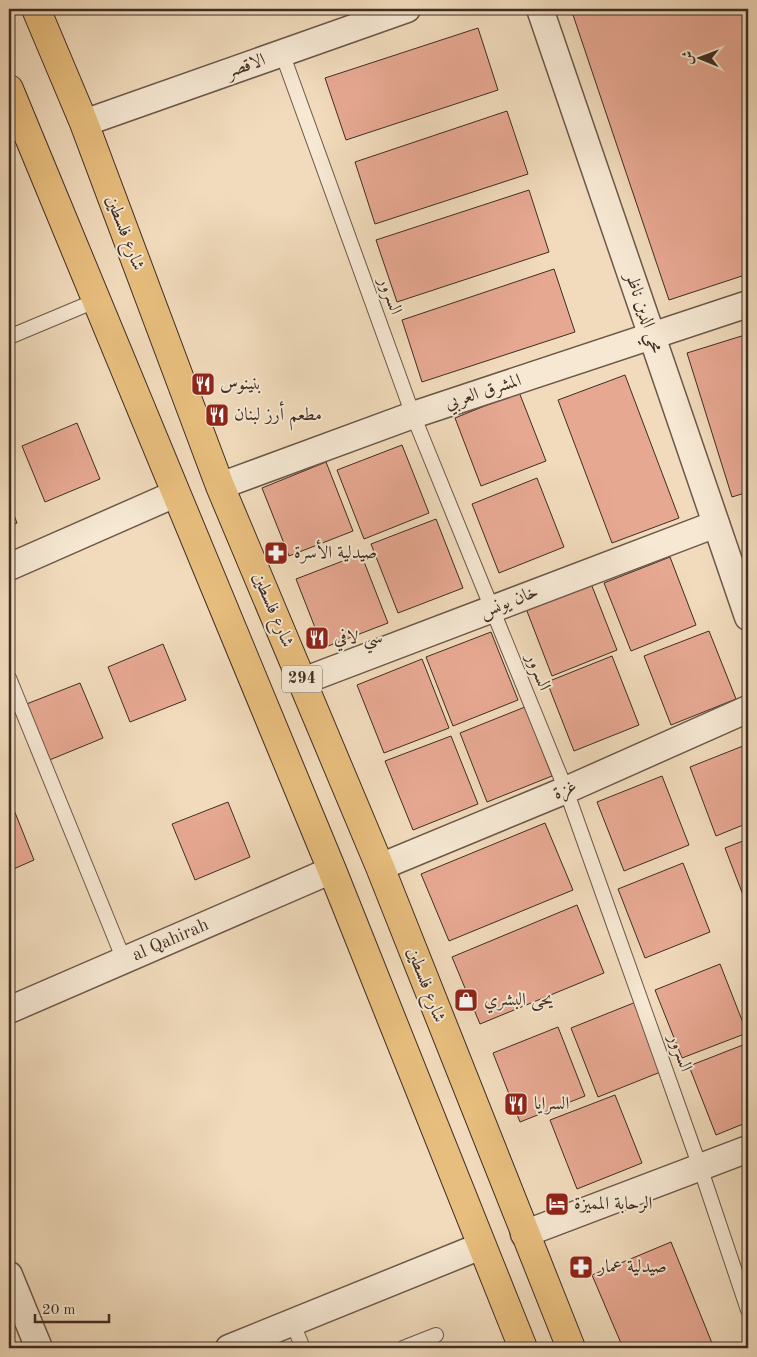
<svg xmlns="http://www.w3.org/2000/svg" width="757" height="1357" viewBox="0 0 757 1357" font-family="'Old Standard TT',Amiri,serif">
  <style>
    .building { fill: #e7a892; stroke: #3f2d23 }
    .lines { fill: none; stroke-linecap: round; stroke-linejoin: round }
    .service-casing { stroke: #6c5849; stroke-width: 16 }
    .minor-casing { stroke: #6c5849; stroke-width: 29 }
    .primary-casing { stroke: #3f2d23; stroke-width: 30 }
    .service { stroke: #f6e8d3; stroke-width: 14 }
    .minor { stroke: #f6e8d3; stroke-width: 26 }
    .primary { stroke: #e8be7e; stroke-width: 28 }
    .labels { text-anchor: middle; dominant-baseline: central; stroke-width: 4; stroke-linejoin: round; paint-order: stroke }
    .shield { fill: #f6e8d3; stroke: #766558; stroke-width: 1 }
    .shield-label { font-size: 16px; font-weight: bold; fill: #3f2d23 }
    .street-label { font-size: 18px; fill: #3f2d23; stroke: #f6e8d3 }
    .poi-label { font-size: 18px; fill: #3f2d23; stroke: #f6e8d3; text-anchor: start }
  </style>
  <rect width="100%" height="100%" fill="#f1dbbc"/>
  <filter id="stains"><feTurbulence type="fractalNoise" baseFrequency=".004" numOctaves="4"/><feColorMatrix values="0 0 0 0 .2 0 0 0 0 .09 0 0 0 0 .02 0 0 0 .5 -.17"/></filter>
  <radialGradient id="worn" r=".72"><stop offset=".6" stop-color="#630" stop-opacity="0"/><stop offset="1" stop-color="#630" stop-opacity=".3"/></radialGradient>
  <!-- building -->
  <path class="building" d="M 571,9 L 748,9 L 748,274 L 669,300 Z
    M 478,28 L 498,90 L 346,140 L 325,78 Z
    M 507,111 L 528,174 L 375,224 L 355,162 Z
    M 529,190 L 549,252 L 397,302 L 376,240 Z
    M 554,269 L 575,332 L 422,382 L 402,320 Z
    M 748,334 L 748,492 L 732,497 L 687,353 Z
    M 625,375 L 679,518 L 612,543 L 558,400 Z
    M 519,392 L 546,461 L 481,486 L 455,418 Z
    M 77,423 L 100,479 L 45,502 L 22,446 Z
    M 402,445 L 429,513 L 364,539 L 337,470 Z
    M 326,462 L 353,531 L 289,556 L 262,488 Z
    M 537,478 L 564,547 L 499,573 L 472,504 Z
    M 9,502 L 17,523 L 9,527 Z
    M 436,519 L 463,588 L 398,613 L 371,544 Z
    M 361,554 L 388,623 L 323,648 L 296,579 Z
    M 670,557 L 696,625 L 631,651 L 604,583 Z
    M 590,581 L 617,650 L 552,676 L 525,606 Z
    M 709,631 L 736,699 L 671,725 L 644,656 Z
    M 491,632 L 518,700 L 453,726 L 426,657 Z
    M 163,644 L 186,700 L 130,722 L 108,667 Z
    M 612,656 L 639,725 L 574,751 L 547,682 Z
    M 422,659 L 449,728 L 384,753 L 357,685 Z
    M 80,683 L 103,738 L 47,761 L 24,705 Z
    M 525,707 L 552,776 L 487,802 L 460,733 Z
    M 451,736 L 478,804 L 413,830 L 385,761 Z
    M 748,744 L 748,823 L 716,836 L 690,767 Z
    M 662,776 L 689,845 L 624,871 L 597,802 Z
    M 228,802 L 250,857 L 195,880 L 172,824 Z
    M 12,805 L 34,860 L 9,871 L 9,806 Z
    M 545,823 L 573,890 L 449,941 L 421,874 Z
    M 748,839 L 748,908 L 725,848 Z
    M 683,863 L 710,932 L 645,958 L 618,889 Z
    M 577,905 L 604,973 L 480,1024 L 452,957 Z
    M 720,964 L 747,1033 L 682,1058 L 655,990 Z
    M 636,1002 L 663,1071 L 598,1097 L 571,1028 Z
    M 558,1027 L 585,1096 L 520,1122 L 493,1053 Z
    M 748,1043 L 748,1122 L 716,1135 L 689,1066 Z
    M 615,1095 L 642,1163 L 577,1189 L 550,1120 Z
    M 671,1242 L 714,1348 L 623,1348 L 592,1275 Z"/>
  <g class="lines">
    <!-- service casing -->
    <g class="service-casing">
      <path id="service" d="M 282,53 L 413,415 L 566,790 L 700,1167 L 748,1310
        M 9,337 L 95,301
        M 9,678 L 124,960
        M 293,1324 L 303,1348
        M 403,1348 L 436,1335"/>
    </g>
    <!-- minor casing -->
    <g class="minor-casing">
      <g id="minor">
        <path d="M 540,9 L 748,617"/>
        <path d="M 84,123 L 407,9"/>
        <path d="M 220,486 L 413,415 L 748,304"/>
        <path d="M 9,567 L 175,494"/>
        <path d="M 303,681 L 716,524"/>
        <path d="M 380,867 L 566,790 L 748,709"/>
        <path id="s1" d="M 9,1010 L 332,870"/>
        <path d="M 524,1234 L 748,1149"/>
        <path d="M 9,1275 L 39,1348"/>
        <path d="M 229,1348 L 481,1246"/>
      </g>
    </g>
    <!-- primary casing -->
    <g class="primary-casing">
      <path id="primary" d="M 36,9 L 84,123 L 220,486 L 380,867 L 571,1348
        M 9,89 L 332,870 L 523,1348"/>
    </g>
    <!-- service -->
    <use href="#service" class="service"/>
    <!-- minor -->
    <use href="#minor" class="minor"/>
    <!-- primary -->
    <use href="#primary" class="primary"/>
  </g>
  <!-- icons -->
  <defs>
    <g id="restaurant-square" transform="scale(1.25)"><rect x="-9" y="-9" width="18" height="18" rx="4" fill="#8f2418" stroke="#f6e8d3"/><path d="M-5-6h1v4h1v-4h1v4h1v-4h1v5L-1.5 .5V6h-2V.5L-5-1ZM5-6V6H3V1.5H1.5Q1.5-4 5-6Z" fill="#fff"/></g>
    <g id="pharmacy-square" transform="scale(1.25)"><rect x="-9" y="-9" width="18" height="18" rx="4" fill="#8f2418" stroke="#f6e8d3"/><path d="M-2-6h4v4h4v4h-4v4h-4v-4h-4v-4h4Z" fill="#fff"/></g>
    <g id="shop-square" transform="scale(1.25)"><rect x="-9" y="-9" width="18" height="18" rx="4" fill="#8f2418" stroke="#f6e8d3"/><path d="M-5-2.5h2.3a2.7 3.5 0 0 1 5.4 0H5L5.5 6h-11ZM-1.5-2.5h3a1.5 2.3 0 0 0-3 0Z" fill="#fff"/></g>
    <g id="hotel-square" transform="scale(1.25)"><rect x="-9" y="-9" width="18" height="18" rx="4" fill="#8f2418" stroke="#f6e8d3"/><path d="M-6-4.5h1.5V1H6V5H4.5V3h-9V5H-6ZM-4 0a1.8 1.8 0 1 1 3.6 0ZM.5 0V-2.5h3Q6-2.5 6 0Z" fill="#fff"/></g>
  </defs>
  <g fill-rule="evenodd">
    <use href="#restaurant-square" x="203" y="384"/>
    <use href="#restaurant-square" x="217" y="415"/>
    <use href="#pharmacy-square" x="276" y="553"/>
    <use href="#restaurant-square" x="317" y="638"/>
    <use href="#shop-square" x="466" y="1000"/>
    <use href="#restaurant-square" x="516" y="1104"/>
    <use href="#hotel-square" x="557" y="1204"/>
    <use href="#pharmacy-square" x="581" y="1267"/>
  </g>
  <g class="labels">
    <!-- shield labels -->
    <rect class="shield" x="282" y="665.5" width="40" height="27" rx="4"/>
    <g class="shield-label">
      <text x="302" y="679">294</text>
    </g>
    <!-- street labels -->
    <g class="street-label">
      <text transform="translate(246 66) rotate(-20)">الاقصر</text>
      <text transform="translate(125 233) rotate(69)">شارع فلسطين</text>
      <text transform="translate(390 296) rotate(70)">السرور</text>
      <text transform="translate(644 313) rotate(71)">محي الدين ناظر</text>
      <text transform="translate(483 392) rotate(-18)">المشرق العربي</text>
      <text transform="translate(509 602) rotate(-21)">خان يونس</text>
      <text transform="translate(273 610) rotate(67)">شارع فلسطين</text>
      <text transform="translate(538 672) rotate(68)">السرور</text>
      <text transform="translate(565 790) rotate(-23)">غزة</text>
      <text stroke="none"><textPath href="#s1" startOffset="176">al Qahirah</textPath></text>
      <text transform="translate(426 985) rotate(69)">شارع فلسطين</text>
      <text transform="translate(680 1053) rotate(70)">السرور</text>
    </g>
    <!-- poi labels -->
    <g class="poi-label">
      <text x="220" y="384">بنينوس</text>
      <text x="234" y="415">مطعم أرز لبنان</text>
      <text x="294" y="553">صيدلية الأسرة</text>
      <text x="334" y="638">سي لافي</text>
      <text x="484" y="1000">يحى البشري</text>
      <text x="534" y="1104">السرايا</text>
      <text x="574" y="1204">الرحابة المميزة</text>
      <text x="598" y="1267">صيدلية عمار</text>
    </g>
  </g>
  <!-- margin -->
  <rect width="757" height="1357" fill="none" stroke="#f1dbbc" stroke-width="30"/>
  <rect x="10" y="10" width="737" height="1337" fill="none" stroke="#3f2d23" stroke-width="2.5"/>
  <rect x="15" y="15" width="727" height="1327" fill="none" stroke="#3f2d23"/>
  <!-- north arrow -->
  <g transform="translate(700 58) rotate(271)" stroke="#f6e8d3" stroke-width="4" paint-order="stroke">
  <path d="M0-4L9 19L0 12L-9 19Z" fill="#3f2d23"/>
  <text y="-8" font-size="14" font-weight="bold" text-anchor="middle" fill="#3f2d23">ش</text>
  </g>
  <!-- scale -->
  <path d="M35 1314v8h74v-8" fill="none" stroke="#3f2d23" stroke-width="2.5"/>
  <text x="42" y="1314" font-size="15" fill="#3f2d23" stroke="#f6e8d3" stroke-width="4" paint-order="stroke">20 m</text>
  <rect width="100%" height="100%" filter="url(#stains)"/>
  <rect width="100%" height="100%" fill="url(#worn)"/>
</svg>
